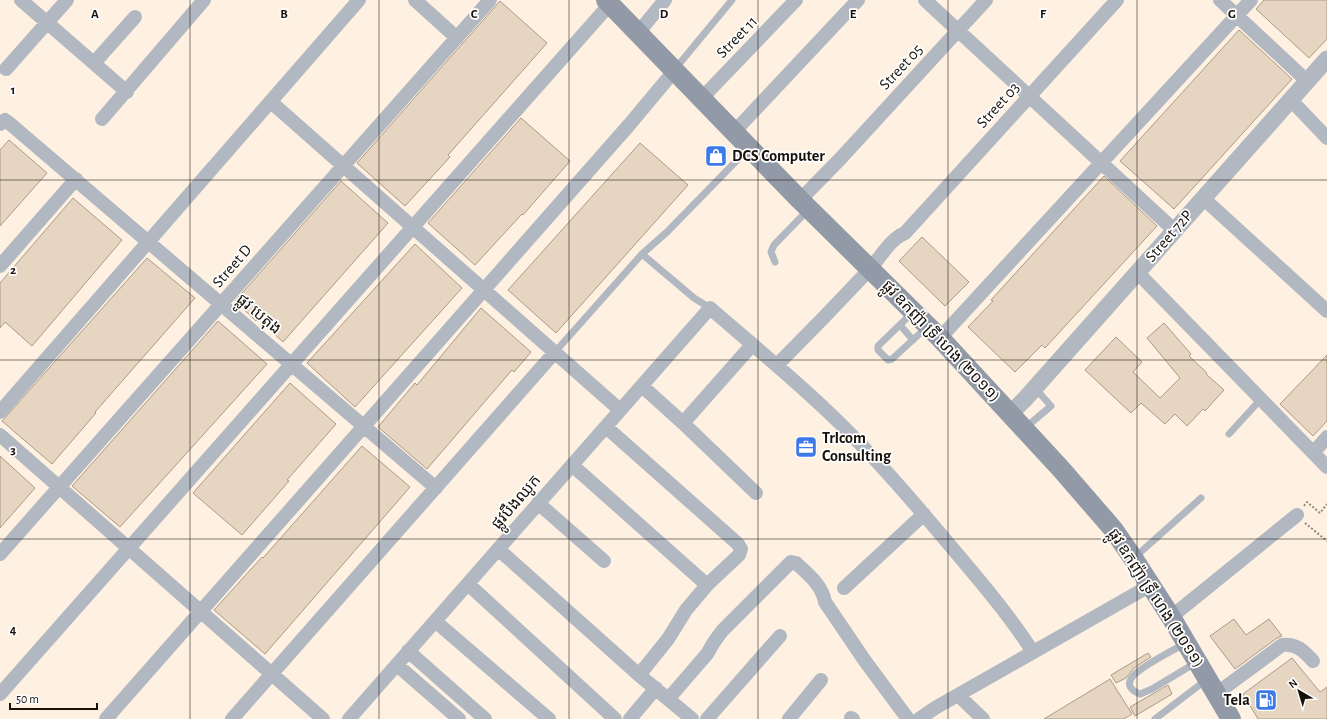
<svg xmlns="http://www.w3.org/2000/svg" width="1327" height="719" viewBox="0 0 1327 719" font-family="'Alegreya Sans','Noto Sans Khmer',sans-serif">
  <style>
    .building { fill: #e6d5c1; stroke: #aa9a87 }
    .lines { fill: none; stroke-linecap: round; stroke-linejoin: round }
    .path { stroke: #92887c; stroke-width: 2; stroke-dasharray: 2 2; stroke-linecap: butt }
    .service { stroke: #b2b8c1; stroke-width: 7 }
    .minor { stroke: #b2b8c1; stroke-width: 14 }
    .tertiary { stroke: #b2b8c1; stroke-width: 17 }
    .secondary { stroke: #929aa8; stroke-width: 20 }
    .grid { fill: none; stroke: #18120b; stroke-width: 1; stroke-opacity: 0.55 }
    .labels { text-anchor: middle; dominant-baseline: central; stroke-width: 3.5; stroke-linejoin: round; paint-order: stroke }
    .street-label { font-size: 16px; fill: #18120b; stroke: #fff }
    .poi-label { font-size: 16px; font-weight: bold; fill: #18120b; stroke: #fff; text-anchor: start }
    .grid-label { font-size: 13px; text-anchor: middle; font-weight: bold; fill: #18120b; stroke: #fff; stroke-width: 3.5; stroke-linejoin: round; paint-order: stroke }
  </style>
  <rect width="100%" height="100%" fill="#fff1e1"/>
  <!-- building -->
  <path class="building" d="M 1264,0 L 1327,0 L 1327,39 L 1309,58 L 1256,9 Z
    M 500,1 L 547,43 L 448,155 L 450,157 L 405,206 L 357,163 Z
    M 1239,30 L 1292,79 L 1174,209 L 1120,161 Z
    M 521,118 L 570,161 L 523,215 L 522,214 L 475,265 L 428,223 Z
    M 9,140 L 47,173 L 0,226 L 0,150 Z
    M 640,143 L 688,185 L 556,333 L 508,290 Z
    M 1104,176 L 1157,226 L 1045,348 L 1042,345 L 1015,372 L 968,327 L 993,301 L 991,300 Z
    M 341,181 L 388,223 L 283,342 L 258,319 L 256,321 L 235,301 Z
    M 73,198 L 122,240 L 32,346 L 5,322 L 0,328 L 0,283 Z
    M 922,237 L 969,282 L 945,306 L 899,261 Z
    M 415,244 L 462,288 L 355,407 L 307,363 Z
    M 147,258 L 195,298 L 95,412 L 96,413 L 52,464 L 2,421 Z
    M 481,308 L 531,352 L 514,372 L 512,370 L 427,469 L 378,427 L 415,383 L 417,385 Z
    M 218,321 L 267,364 L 120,527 L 72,486 Z
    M 1164,323 L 1191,354 L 1189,356 L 1207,373 L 1206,374 L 1224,390 L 1205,411 L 1203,409 L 1187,426 L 1175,414 L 1165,424 L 1141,403 L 1131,413 L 1085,370 L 1116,337 L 1142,362 L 1133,372 L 1160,398 L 1180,378 L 1147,338 Z
    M 1327,355 L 1327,421 L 1313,436 L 1280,404 Z
    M 290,383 L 336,424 L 287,480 L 289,481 L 242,535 L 193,493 Z
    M 362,446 L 410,487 L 265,654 L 214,610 L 262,557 L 263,558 Z
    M 0,456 L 35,488 L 0,528 Z
    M 1234,619 L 1246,635 L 1269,619 L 1282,636 L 1277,638 L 1235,669 L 1210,636 Z
    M 1148,653 L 1151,657 L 1134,668 L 1126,678 L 1116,683 L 1111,675 Z
    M 1292,658 L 1320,692 L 1327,687 L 1327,719 L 1258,719 L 1243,694 Z
    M 1110,679 L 1132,714 L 1124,719 L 1044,719 Z
    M 1168,685 L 1172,694 L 1135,716 L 1130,707 Z"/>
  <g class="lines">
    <!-- path -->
    <path class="path" d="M 1304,506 L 1307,502 L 1320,513 L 1327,504
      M 1305,523 L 1327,541"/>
    <!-- service -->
    <path class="service" d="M 675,69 L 732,0
      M 642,254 L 694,298 L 710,308
      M 775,262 L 771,252 L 774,245 L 808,210
      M 912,313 L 878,346 L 878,350 L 888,360 L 892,359 L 927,327
      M 900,325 L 913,340
      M 555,352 L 642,254 L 667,232 L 749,148
      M 1025,428 L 1051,406 L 1035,388
      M 1229,434 L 1261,399
      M 1134,558 L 1201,498
      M 1186,643 C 1172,651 1143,665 1133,676 C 1125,685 1132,691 1140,694 L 1152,689 L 1197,662
      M 1155,719 L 1206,680"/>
    <!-- minor -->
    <path class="minor" d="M 21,0 L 127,92
      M 415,0 L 457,38
      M 925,0 L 1174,230
      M 1220,0 L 1307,81
      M 638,33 L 665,0
      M 94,63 L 135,17
      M 6,69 L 67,0
      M 702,98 L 796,0
      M 1290,99 L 1327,138
      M 271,102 L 620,410
      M 102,119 L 204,0
      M 0,124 L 5,120 L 8,122 L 436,488
      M 734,132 L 858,0
      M 1203,198 L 1327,311
      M 800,200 L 841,158 L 986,0
      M 0,266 L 76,179
      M 1137,272 L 1327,467
      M 940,338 L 1251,0
      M 777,365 C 808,334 839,302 869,270 C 880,258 890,239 905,233 L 1117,0
      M 642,386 L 683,423 L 756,493
      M 0,412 L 359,0
      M 683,423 L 752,345
      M 606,427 L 738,544 L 741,549 L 739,555 L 707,585 L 686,610 L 668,639 L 639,675
      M 0,435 L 323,719
      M 1313,453 L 1327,437
      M 572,465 L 707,585
      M 538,503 L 604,561
      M 498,549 L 639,675 L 692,719
      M 0,554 L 490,0
      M 468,584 L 615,719
      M 844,588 L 924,514
      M 1171,617 L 1297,515
      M 435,621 L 549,719
      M 408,651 L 485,719
      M 397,665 L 459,719
      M 0,694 L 610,4
      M 1216,694 L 1282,645 C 1296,643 1304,651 1313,661
      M 958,695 L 983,719
      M 669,698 L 707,654 L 714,642 L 722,631 L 791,562 L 796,563 C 808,574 822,585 825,602 L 865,661 L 908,719
      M 851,718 L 853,719
      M 106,719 L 629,125 L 675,70
      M 232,719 L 555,352
      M 349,719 L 710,308 C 748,341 787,373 824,408 C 870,451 912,500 953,549 C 981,582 1009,615 1033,652
      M 630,719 L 656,688
      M 707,719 L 780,636
      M 789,719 L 821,680
      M 919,719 L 935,708 L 1151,585"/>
    <!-- tertiary -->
    <path class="tertiary" d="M 1011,413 L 1025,399 L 1327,59"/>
    <!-- secondary -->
    <path class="secondary" d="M 606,0 L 800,200 L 940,338 L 1061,469 L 1113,529 L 1133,558 L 1171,617 L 1231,719"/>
  </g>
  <!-- grid -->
  <path class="grid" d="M 190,0 L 190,719M 379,0 L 379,719M 569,0 L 569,719M 758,0 L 758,719M 948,0 L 948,719M 1137,0 L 1137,719M 0,180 L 1327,180M 0,360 L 1327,360M 0,539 L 1327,539"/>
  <!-- icons -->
  <defs>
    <g id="shop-square" transform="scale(1.15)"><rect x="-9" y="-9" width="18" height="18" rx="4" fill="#3e79e8" stroke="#fff"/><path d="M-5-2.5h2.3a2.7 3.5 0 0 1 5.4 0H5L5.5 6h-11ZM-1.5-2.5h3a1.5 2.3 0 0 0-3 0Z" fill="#fff"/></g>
    <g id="office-square" transform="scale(1.15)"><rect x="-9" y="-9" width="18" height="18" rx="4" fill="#3e79e8" stroke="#fff"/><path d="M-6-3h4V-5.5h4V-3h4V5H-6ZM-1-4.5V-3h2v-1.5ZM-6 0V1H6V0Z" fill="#fff"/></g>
    <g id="fuel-square" transform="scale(1.15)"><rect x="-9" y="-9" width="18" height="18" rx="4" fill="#3e79e8" stroke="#fff"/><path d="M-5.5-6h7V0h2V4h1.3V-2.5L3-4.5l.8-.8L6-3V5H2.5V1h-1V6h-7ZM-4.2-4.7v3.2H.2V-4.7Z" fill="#fff"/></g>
  </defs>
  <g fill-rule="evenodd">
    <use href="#shop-square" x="716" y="156"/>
    <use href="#office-square" x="806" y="447"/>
    <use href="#fuel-square" x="1266" y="700"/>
  </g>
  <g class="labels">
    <!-- street labels -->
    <g class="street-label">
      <text transform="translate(737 37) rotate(-46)">Street 11</text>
      <text transform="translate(901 67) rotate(-47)">Street 05</text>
      <text transform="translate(998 105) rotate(-48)">Street 03</text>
      <text transform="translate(1169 236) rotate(-49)">Street 72P</text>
      <text transform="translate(232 266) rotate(-49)">Street D</text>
      <text transform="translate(259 314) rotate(40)">ផ្លូវ បេតុង</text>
      <text transform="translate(941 341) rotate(46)">ផ្លូវ ឧកញ៉ា ទ្រី ហេង (២០១១)</text>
      <text transform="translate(516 502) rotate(-49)">ផ្លូវបឹងឈូក</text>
      <text transform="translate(1156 598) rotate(57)">ផ្លូវ ឧកញ៉ា ទ្រី ហេង (២០១១)</text>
    </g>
    <!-- poi labels -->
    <g class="poi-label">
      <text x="732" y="156">DCS Computer</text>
      <text x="822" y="438">TrIcom<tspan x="822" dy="18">Consulting</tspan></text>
      <text x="1250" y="700" text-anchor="end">Tela</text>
    </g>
  </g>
  <g class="grid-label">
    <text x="95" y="18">A</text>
    <text x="284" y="18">B</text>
    <text x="474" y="18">C</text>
    <text x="664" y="18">D</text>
    <text x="853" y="18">E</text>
    <text x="1043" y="18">F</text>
    <text x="1232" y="18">G</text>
    <text x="13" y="94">1</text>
    <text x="13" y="274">2</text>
    <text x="13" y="454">3</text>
    <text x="13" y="634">4</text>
  </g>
  <!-- north arrow -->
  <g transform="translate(1299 691) rotate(322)" stroke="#ffffff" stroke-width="3" paint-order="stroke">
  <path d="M0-3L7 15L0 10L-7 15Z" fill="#18120b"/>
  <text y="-6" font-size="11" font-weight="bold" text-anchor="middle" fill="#18120b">N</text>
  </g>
  <!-- scale -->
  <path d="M10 703v6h87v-6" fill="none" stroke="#18120b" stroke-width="2"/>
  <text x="16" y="703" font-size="12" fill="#18120b" stroke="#ffffff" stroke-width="3" paint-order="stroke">50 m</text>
</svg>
